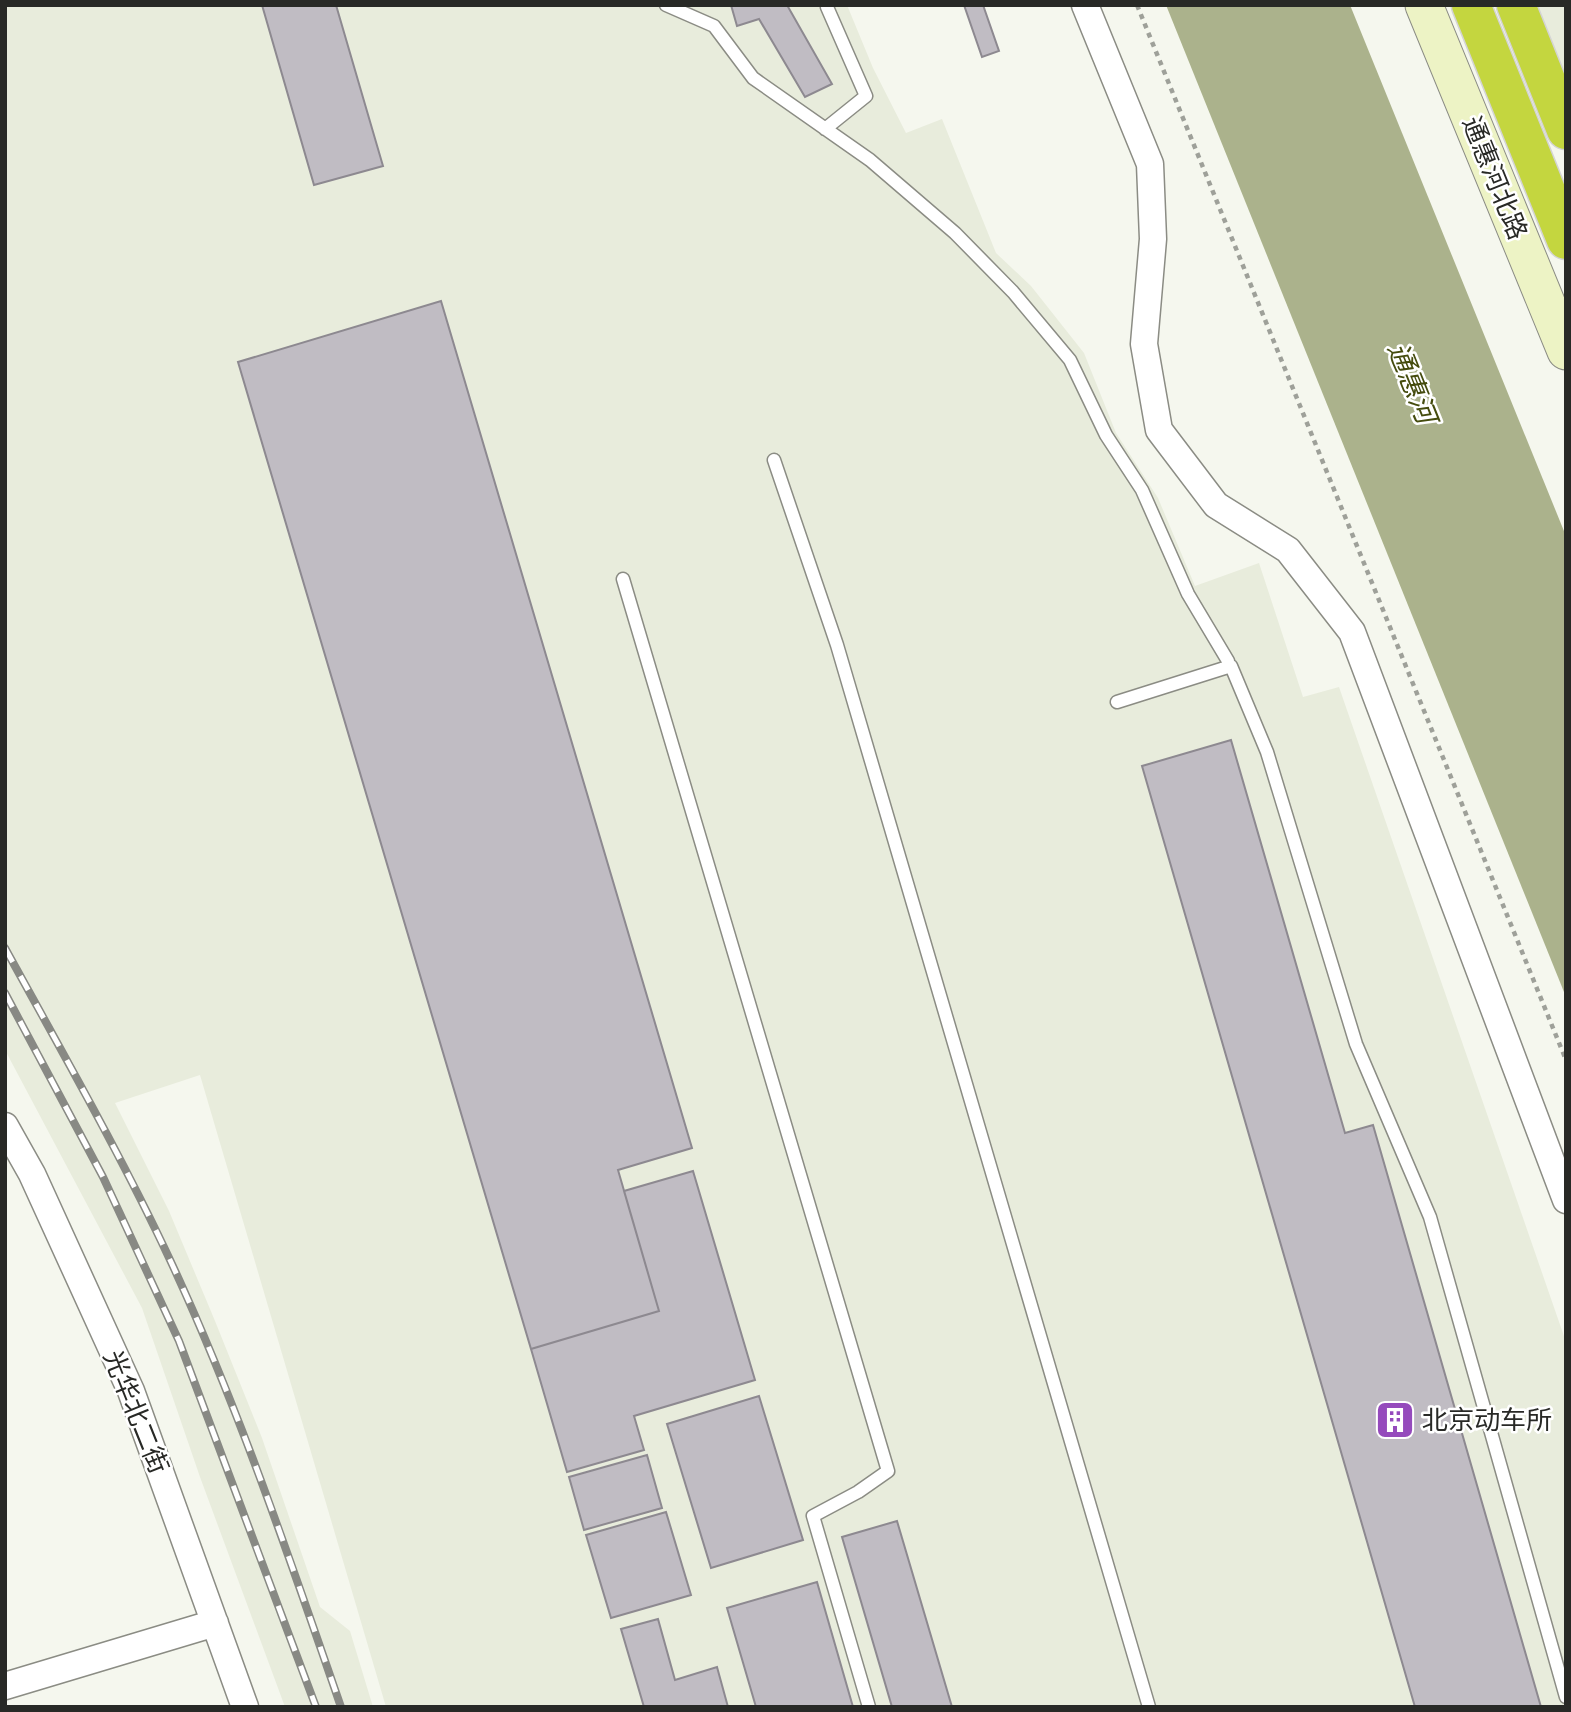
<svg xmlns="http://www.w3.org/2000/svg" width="1571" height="1712" viewBox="0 0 1571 1712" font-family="'Zilla Slab','Noto Sans SC',serif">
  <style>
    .built { fill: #e8ecdc }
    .water { fill: #abb28c }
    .building { fill: #c0bcc3; stroke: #8d8990; stroke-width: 2 }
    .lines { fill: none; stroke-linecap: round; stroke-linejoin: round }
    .lane-casing { stroke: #8b8c84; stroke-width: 15 }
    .street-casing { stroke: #8b8c84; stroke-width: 29 }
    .secondary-casing { stroke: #8b8c84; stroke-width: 39 }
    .highway-casing { stroke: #d4d4d4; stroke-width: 41 }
    .path { stroke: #9ea099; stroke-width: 4.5; stroke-dasharray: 5 5; stroke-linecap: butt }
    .lane { stroke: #fff; stroke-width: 12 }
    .street { stroke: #fff; stroke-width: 26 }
    .secondary { stroke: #edf3c5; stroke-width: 37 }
    .highway { stroke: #c4d63f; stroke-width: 38 }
    .rail-casing { stroke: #888984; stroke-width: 8 }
    .rail { stroke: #fff; stroke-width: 5; stroke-dasharray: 16; stroke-linecap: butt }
    .labels { text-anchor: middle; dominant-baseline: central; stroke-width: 5; stroke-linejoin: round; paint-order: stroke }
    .street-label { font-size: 26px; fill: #282926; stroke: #fff }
    .poi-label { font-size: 26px; fill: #282926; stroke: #fff; text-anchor: start }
    .water-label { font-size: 28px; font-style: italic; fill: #454c0e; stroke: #fff }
  </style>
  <rect width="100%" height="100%" fill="#f5f7ee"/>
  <!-- built -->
  <path class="built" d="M 5,5 L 847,5 L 873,68 L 906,133 L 942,119 L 996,253 L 1031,286 L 1084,353 L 1116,433 L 1158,498 L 1195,586 L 1259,563 L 1303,697 L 1339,687 L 1566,1342 L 1566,1707 L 386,1707 L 200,1075 L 115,1103 L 169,1211 L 215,1321 L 262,1438 L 320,1607 L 350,1631 L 373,1707 L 285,1707 L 200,1477 L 142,1308 L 5,1050 Z
    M 1521,5 L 1566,5 L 1566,112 Z"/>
  <!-- water -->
  <path class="water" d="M 1166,5 L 1350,5 L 1566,536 L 1566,997 Z"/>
  <!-- building -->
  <path class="building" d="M 262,5 L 336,5 L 383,166 L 314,185 Z
    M 731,5 L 787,5 L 832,84 L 805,97 L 759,19 L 737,26 Z
    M 964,5 L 983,5 L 999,51 L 982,57 Z
    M 441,301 L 692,1148 L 618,1170 L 659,1311 L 531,1349 L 238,362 Z
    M 1231,740 L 1345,1133 L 1373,1125 L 1541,1707 L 1415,1707 L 1142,766 Z
    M 693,1171 L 755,1380 L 634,1416 L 644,1450 L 567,1472 L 531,1349 L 659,1311 L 624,1191 Z
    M 759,1396 L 803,1540 L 711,1568 L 667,1424 Z
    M 647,1455 L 662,1508 L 584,1530 L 569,1477 Z
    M 666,1512 L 691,1595 L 611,1618 L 586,1535 Z
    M 897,1521 L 952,1707 L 892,1707 L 842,1537 Z
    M 817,1582 L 853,1707 L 756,1707 L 727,1608 Z
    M 658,1619 L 675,1680 L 717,1667 L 728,1707 L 644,1707 L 621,1629 Z"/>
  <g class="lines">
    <!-- lane casing -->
    <g class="lane-casing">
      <path id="lane" d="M 666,5 L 714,26 L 753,78 L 870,160 L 955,233 L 1013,292 L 1070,360 L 1106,435 L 1142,490 L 1188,594 L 1228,661
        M 825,129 L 866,96 L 827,7
        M 774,460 L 837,645 L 1149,1707
        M 623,579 L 888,1471 L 858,1492 L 813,1516 L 869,1707
        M 1117,702 L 1231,666 L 1267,752 L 1356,1044 L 1430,1217 L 1566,1697"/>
    </g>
    <!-- street casing -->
    <g class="street-casing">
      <path id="street" d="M 1085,5 L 1150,164 L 1153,239 L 1144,344 L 1159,430 L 1216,505 L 1288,550 L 1352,632 L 1566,1200
        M 5,1126 L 32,1174 L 131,1391 L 245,1707
        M 5,1686 L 215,1623"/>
    </g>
    <!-- secondary casing -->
    <g class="secondary-casing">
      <path id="secondary" d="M 1424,5 L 1566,351"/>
    </g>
    <!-- highway casing -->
    <g class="highway-casing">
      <path id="highway" d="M 1471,5 L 1566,240
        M 1516,5 L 1566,130"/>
    </g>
    <!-- path -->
    <path class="path" d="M 1137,5 L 1566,1060"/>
    <!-- lane -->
    <use href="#lane" class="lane"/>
    <!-- street -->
    <use href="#street" class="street"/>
    <!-- secondary -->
    <use href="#secondary" class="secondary"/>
    <!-- highway -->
    <use href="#highway" class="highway"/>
    <!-- rail casing -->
    <g class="rail-casing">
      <path id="rail" d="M 5,948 C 62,1052 121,1155 171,1262 C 238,1406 289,1557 341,1707
        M 5,993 L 103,1177 L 179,1341 L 316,1707"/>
    </g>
    <!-- rail -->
    <use href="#rail" class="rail"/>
  </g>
  <!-- icons -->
  <defs>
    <g id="building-square" transform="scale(2.0125)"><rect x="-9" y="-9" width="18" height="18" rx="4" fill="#954abc" stroke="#fff"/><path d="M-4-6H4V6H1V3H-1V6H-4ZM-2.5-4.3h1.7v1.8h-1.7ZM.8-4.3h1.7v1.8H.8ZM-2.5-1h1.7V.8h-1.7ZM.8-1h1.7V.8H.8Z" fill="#fff"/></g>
  </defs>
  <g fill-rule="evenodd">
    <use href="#building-square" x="1395" y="1420"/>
  </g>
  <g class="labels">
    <!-- street labels -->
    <g class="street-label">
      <text transform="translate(1495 178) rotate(68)">通惠河北路</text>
      <text transform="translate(136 1412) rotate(68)">光华北二街</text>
    </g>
    <!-- poi labels -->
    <g class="poi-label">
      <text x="1422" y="1420">北京动车所</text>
    </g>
    <!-- water labels -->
    <g class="water-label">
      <text transform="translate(1412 383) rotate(68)">通惠河</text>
    </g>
  </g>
  <!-- border -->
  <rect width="1571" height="1712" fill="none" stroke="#282926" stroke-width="14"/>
</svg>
